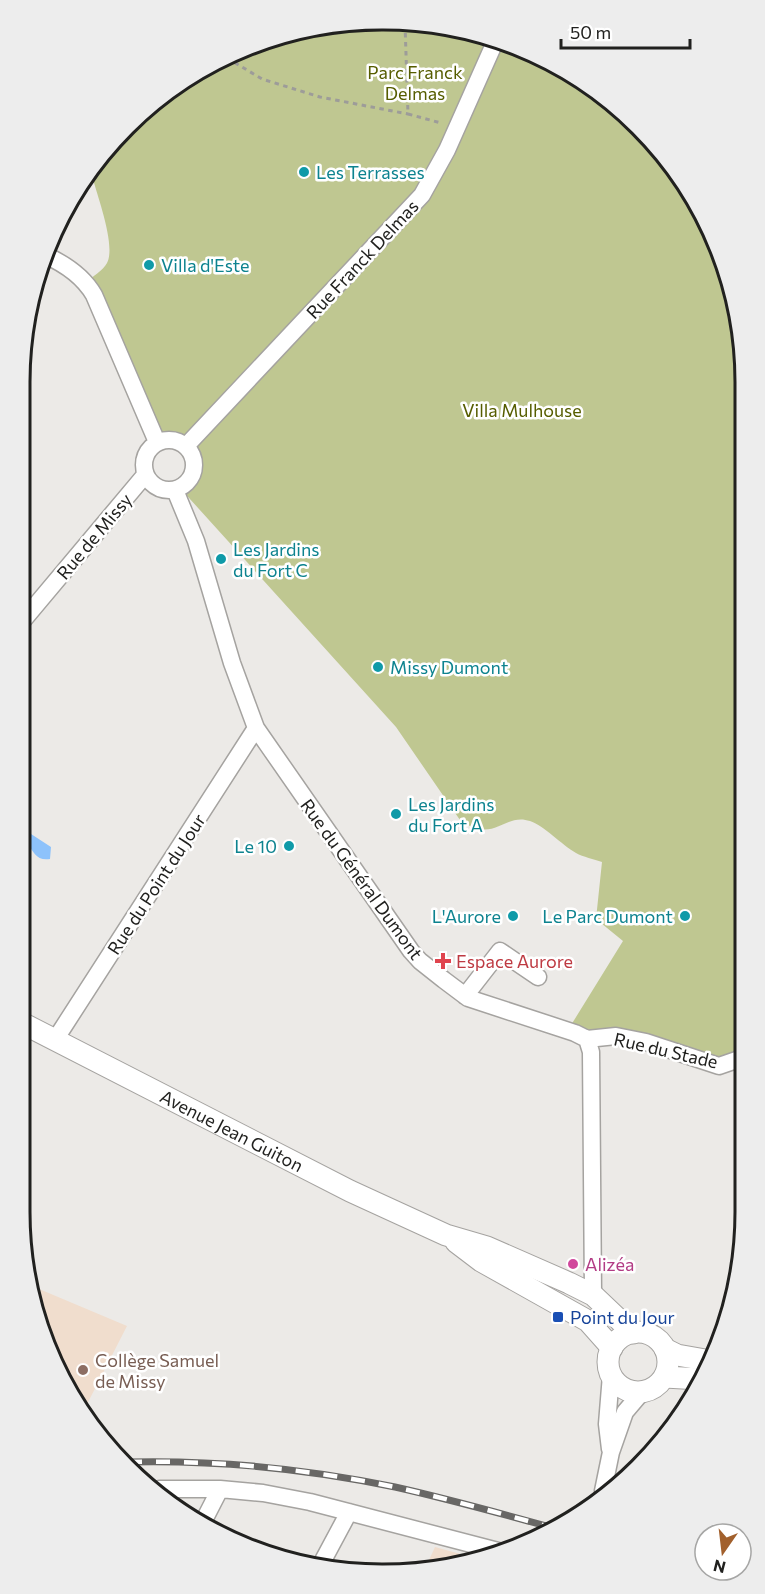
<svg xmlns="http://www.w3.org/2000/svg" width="765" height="1594" viewBox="0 0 765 1594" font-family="Commissioner,sans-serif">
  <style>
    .education { fill: #f0ddcd }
    .green { fill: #bfc791 }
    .water { fill: #8dc2fb }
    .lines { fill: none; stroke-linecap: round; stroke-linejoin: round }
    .minor-casing { stroke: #a5a3a0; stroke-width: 19 }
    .major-casing { stroke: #a5a3a0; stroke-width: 23 }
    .path { stroke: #9d9c99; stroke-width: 3; stroke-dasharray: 4.5 4.5; stroke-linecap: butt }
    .minor { stroke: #fff; stroke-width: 16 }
    .major { stroke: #fff; stroke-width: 21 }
    .rail-casing { stroke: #686765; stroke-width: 7 }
    .rail { stroke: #fff; stroke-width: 4.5; stroke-dasharray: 14; stroke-linecap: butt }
    .culture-dot { fill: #0f9aa8; stroke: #fff; stroke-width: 2 }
    .health-dot { fill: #e0444e; stroke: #fff; stroke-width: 2 }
    .hotel-dot { fill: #d1479c; stroke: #fff; stroke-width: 2 }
    .transit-dot { fill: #1a4fb4; stroke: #fff; stroke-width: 2 }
    .education-dot { fill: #8d6e63; stroke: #fff; stroke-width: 2 }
    .labels { text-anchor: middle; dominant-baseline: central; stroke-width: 5; stroke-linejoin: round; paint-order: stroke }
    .park-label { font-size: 18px; fill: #565d00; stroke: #fff }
    .culture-label { font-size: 18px; fill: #0d838f; stroke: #fff; text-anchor: start }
    .street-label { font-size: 18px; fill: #21211f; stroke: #fff }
    .health-label { font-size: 18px; fill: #be3a42; stroke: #fff; text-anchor: start }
    .hotel-label { font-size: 18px; fill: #b23c85; stroke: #fff; text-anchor: start }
    .transit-label { font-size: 18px; fill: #164399; stroke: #fff; text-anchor: start }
    .education-label { font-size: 18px; fill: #785e54; stroke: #fff; text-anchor: start }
    .rim { fill: none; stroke: #21211f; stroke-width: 3 }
  </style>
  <rect width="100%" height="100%" fill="#eceae7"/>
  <!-- education -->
  <path class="education" d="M 32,1286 L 127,1326 L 83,1412 L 39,1329 Z
    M 435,1547 L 475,1558 L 430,1571 L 424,1571 Z"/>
  <!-- green -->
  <path class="green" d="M 383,20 L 522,47 L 604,95 L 671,162 L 718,243 L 742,335 L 745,1057 L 719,1066 L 568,1030 L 623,941 L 596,919 L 602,862 C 594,859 583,857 576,853 C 562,845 543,825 530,821 C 504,812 495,845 460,820 L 396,727 L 180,488 C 192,481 196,469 192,455 L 180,442 L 164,440 L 86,283 C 92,276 103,271 107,263 C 116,246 98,198 93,179 L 95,173 L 126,126 L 244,47 Z"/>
  <!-- water -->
  <path class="water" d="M 31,834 L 51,847 L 50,859 C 36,861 34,852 27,843 Z"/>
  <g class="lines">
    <!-- minor casing -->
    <g class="minor-casing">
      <path id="minor" d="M 45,255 C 65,264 83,276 94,295 L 157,442
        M144 465a25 25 0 1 1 50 0a25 25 0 1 1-50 0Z
        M 186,446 L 422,195 L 447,150 L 495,42
        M 175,490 L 196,541 L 232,663 L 256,728 L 411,951 L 420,961 L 444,980 L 468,998 L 575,1033 L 587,1039 L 591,1052 L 593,1295
        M 20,624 L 145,475
        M 465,996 L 500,951 L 538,977
        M 587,1039 L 616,1036 L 646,1042 L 719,1066 L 745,1057
        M 55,1040 L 256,728
        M 610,1449 L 607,1424 L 611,1375
        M 159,1489 L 220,1489 L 263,1493 L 310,1502 L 498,1551
        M 603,1491 L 611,1452 L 625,1412 L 642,1392
        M 201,1526 L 220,1489
        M 319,1568 L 349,1512"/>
    </g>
    <!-- major casing -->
    <g class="major-casing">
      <g id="major">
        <path id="s1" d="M 20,1022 L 350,1191 L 446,1235 L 487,1247 L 569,1283 L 593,1295 L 633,1333"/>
        <path d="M 456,1242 L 481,1261 L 588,1321 L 612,1348"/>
        <circle cx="638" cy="1362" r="30"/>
        <path d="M 665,1349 L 677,1355 L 711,1361"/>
        <path d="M 665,1377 L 700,1379"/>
      </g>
    </g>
    <!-- path -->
    <path class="path" d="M 405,24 L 408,114 L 441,123
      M 227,58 L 262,79 L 320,97 L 408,114"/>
    <!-- minor -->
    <use href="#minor" class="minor"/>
    <!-- major -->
    <use href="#major" class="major"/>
    <!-- rail casing -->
    <g class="rail-casing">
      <path id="rail" d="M 128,1462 C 217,1460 308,1469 395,1487 C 449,1499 502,1514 554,1528"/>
    </g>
    <!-- rail -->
    <use href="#rail" class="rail"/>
  </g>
  <!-- markers -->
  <g class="culture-dot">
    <circle cx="304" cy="172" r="6"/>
    <circle cx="149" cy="265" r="6"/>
    <circle cx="221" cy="559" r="6"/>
    <circle cx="378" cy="667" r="6"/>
    <circle cx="396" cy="814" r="6"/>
    <circle cx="289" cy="846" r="6"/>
    <circle cx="513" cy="916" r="6"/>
    <circle cx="685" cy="916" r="6"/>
  </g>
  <path class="health-dot" d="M440 952h6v6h6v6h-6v6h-6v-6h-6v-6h6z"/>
  <circle class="hotel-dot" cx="573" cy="1264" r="6"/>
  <rect class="transit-dot" x="552" y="1311" width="12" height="12" rx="3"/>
  <circle class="education-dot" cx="83" cy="1370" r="6"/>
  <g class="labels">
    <!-- park labels -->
    <g class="park-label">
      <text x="415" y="72">Parc Franck<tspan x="415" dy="21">Delmas</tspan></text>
      <text x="522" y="410">Villa Mulhouse</text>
    </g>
    <!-- culture labels -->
    <g class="culture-label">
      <text x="316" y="172">Les Terrasses</text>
      <text x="161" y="265">Villa d'Este</text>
      <text x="233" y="549">Les Jardins<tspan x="233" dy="21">du Fort C</tspan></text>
      <text x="390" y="667">Missy Dumont</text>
      <text x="408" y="804">Les Jardins<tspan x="408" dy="21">du Fort A</tspan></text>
      <text x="277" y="846" text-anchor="end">Le 10</text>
      <text x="501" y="916" text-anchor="end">L'Aurore</text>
      <text x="673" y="916" text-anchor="end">Le Parc Dumont</text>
    </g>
    <!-- street labels -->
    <g class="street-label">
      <text transform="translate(362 259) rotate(-47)">Rue Franck Delmas</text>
      <text transform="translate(94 536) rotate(-50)">Rue de Missy</text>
      <text transform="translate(362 879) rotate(54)">Rue du Général Dumont</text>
      <text transform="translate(156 884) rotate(-57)">Rue du Point du Jour</text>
      <text transform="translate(666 1050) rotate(13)">Rue du Stade</text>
      <text stroke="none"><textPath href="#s1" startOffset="238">Avenue Jean Guiton</textPath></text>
    </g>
    <!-- health labels -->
    <g class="health-label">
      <text x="456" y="961">Espace Aurore</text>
    </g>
    <!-- hotel labels -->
    <g class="hotel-label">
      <text x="585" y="1264">Alizéa</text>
    </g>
    <!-- transit labels -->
    <g class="transit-label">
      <text x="570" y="1317">Point du Jour</text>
    </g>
    <!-- education labels -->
    <g class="education-label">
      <text x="95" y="1360">Collège Samuel<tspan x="95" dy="21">de Missy</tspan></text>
    </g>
  </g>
  <!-- crop -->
  <path d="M0 0H765V1594H0ZM382 30H383A352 352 0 0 1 735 382V1212A352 352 0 0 1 383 1564H382A352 352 0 0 1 30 1212V382A352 352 0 0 1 382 30Z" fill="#ededed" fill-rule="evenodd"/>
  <path class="rim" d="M382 30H383A352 352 0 0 1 735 382V1212A352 352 0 0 1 383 1564H382A352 352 0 0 1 30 1212V382A352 352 0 0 1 382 30Z"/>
  <!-- north arrow -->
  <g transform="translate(723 1552) rotate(194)"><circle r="28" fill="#ffffff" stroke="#a6a6a5" stroke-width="1.5"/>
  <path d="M0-4.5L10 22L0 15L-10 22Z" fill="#a2602c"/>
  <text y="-9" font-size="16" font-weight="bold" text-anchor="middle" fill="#21211f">N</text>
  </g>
  <!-- scale -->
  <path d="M561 39v9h129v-9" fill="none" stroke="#21211f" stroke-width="3"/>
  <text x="570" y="39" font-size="18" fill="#21211f" stroke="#ffffff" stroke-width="4.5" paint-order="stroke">50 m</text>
</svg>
